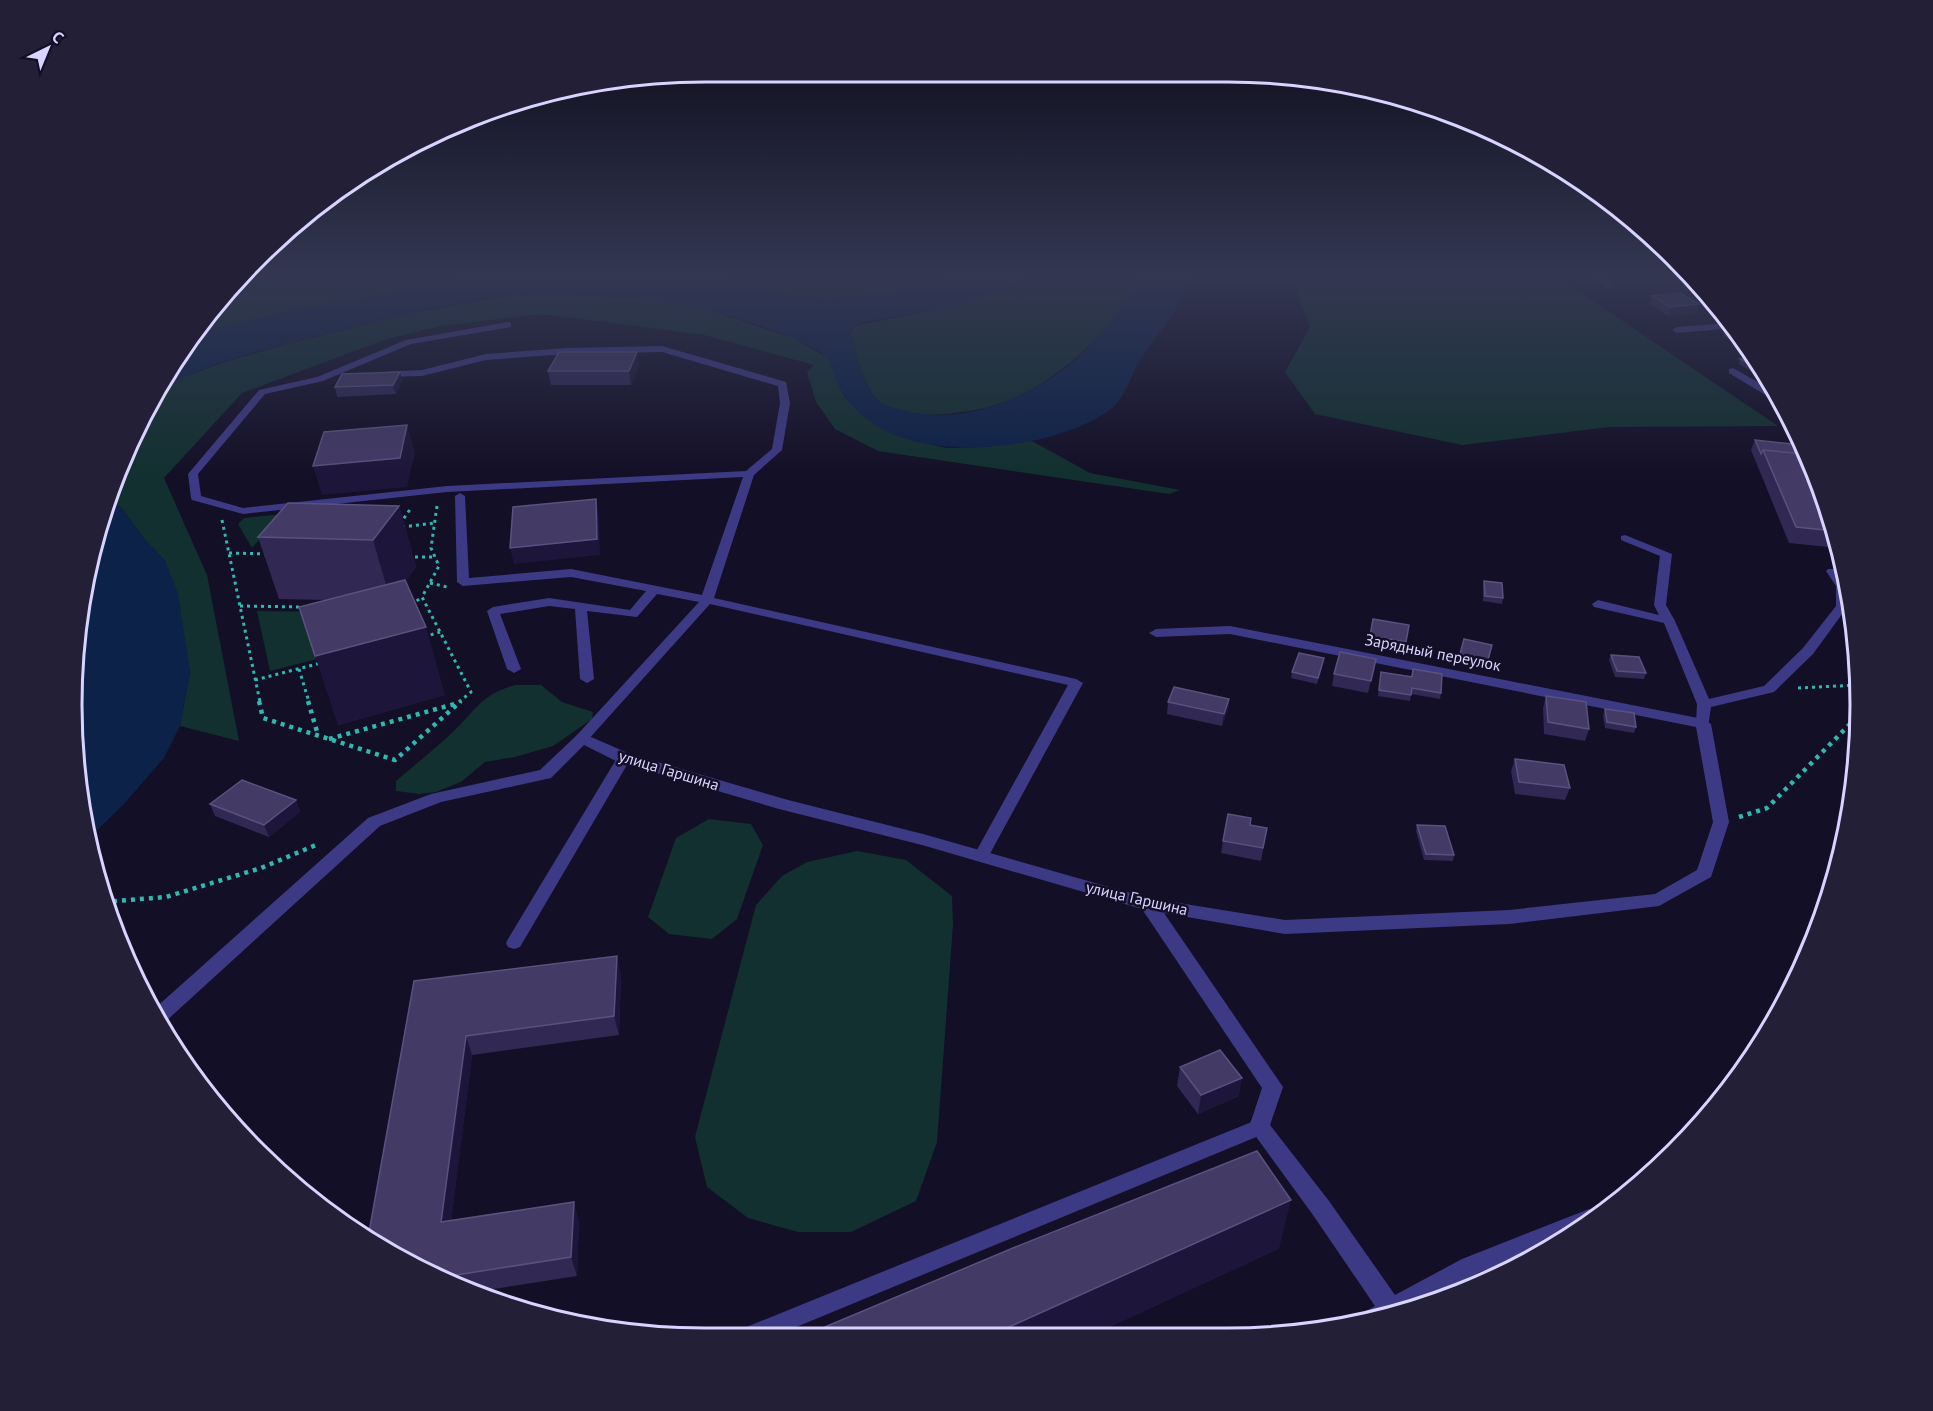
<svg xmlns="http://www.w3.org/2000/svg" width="1933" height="1411" viewBox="0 0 1933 1411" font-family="'PT Sans',sans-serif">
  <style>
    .green { fill: #12302f }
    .water { fill: #0c2248 }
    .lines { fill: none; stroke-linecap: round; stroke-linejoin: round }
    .path-far1 { stroke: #2fb8b0; stroke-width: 3; stroke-dasharray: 3 4; stroke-linecap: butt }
    .path { stroke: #2fb8b0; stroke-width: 4.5; stroke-dasharray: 4 5; stroke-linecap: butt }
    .lane { fill: #3d3a85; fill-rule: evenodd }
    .street { fill: #3d3a85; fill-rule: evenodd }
    .wall { fill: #312854 }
    .shaded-wall { fill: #1d163a }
    .building { fill: #433a66; stroke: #5a527e; stroke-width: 1.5 }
    .labels { text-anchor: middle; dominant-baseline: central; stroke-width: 5; stroke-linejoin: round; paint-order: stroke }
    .street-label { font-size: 16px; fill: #d9d4ff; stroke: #130f26 }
    .rim { fill: none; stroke: #d9d4ff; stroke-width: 3 }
  </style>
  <rect width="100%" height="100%" fill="#130f26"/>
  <!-- green -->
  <path class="green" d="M 241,278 L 470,278 L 286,312 L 199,332 L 229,288 Z
    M 720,278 L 955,278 C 904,297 841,305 787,294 C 764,290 742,283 720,278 Z
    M 1030,278 L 1140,278 L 1139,286 C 1127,300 1117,316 1105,329 C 1066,371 1020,406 962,412 C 948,414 934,416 921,414 C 906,412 884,409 875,397 C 860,378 858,355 850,333 L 854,326 L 954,306 Z
    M 1292,278 L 1559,278 L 1778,426 L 1609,427 L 1462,445 L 1315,414 L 1285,372 L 1310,327 Z
    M 559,293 L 650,299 L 701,307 L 795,339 L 828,358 L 845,398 L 911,440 L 947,448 L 984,447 L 1032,441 L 1090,473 L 1180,490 L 1169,494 L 878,451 L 835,429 L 816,402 L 807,372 L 814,365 L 704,335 L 542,314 L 441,326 L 387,339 L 242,393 L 164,478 L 207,575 L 239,741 L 180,726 L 190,672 L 165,561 L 145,540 L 123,510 L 108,496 L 137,426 L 163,387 L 180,378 L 228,361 L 287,344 L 411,313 L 512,295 Z
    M 282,514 L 252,548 L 238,524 L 244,518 Z
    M 257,611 L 394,613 L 364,647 L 270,671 Z
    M 515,685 L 541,685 L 562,702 L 593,712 L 592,719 L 553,746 L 515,757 L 485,762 L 461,782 L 436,792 L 419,794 L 396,791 L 396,781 C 417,763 440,745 460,725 C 480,704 485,694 515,685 Z
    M 709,819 L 751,824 L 763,845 L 737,919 L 712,939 L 669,934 L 648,917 L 676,838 Z
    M 857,851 L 906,860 L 952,896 L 953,925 L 937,1142 L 916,1201 L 851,1232 L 798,1232 L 748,1218 L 707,1187 L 695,1137 L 756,905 L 782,876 L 807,862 Z"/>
  <!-- water -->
  <path class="water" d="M 470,278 L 720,278 L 788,295 L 830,298 L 907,291 L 955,278 L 1030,278 L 954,306 L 859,323 L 850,330 C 850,337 855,344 856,351 C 860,368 864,384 875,397 C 881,404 890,407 899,409 C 952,426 1015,404 1058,373 C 1091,351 1113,316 1139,286 L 1140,278 L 1190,278 C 1180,311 1156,335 1138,364 C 1129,380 1124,401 1107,412 C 1052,449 938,461 880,428 C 860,416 846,402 836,381 C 834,375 833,365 828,359 C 816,342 721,311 698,307 C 637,295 572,289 510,295 C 448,302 386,319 325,334 C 270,348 213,361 163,387 L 199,332 L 286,312 Z
    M 108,496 L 123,510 L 145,540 L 165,561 L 178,593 L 190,672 L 180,726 L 164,758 L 124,804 L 89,838 L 77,789 L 77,622 Z"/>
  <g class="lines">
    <!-- path-far1 -->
    <path class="path-far1" d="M 437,506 L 431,548 L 439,566 L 422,597 L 471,692 L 459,702
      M 222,520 L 260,702
      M 400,524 L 411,508
      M 402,527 L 435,523
      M 229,553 L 268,554
      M 408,557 L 435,557
      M 430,583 L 447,587
      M 411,605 L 422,597
      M 240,606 L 302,607
      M 424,637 L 440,632
      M 299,669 L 309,702
      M 255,680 L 321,663
      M 1798,688 L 1858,685"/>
    <!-- path -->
    <path class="path" d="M 259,701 L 263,718 L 395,760 L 461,701
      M 308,701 L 318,735
      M 329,739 L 458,703
      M 1739,817 L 1767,808 L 1859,715
      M 104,902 L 166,897 L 261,868 L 316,845"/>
    <!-- lane -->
    <path class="lane" d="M 508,322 L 511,323 L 511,327 L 411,344 L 323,381 L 265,394 L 198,474 L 201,496 L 243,508 L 447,486 L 746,471 L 772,449 L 780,403 L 778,386 L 662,352 L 567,354 L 486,360 L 422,376 L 379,377 L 379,373 L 382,372 L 422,370 L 486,354 L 567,348 L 662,346 L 786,382 L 790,403 L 782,450 L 754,475 L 714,598 L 1076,679 L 1083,683 L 986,861 L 976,861 L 973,857 L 1068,685 L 710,604 L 587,741 L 582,742 L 575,738 L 577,735 L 699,602 L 657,594 L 637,617 L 587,611 L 594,679 L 587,683 L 580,679 L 575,609 L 549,606 L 500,614 L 521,669 L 514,673 L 507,669 L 487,611 L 493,607 L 549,598 L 630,610 L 646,591 L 571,577 L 463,586 L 457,582 L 455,496 L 460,493 L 465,496 L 469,578 L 571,569 L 702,595 L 743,477 L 447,492 L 243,514 L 192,500 L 191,498 L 188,474 L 259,390 L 317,377 L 406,340 Z
      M 1625,535 L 1672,554 L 1666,605 L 1675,621 L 1709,699 L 1764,686 L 1803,648 L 1836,606 L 1836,586 L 1826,571 L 1828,569 L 1836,569 L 1846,584 L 1848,606 L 1813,654 L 1774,692 L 1711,707 L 1708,727 L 1698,727 L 1696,724 L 1697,704 L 1664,623 L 1594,607 L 1592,604 L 1598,600 L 1659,615 L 1654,605 L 1660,556 L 1621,540 L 1621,536 Z
      M 624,754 L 631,758 L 520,947 L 514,949 L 508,947 L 506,943 L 508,939 L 617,758 Z
      M 1259,1119 L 1266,1121 L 1268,1127 L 1266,1133 L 772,1337 L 736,1337 L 739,1330 Z"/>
    <!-- street -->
    <path class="street" d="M 1593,278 L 1603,278 L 1614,286 L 1606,288 Z
      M 1729,323 L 1733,328 L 1677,333 L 1672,330 L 1677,327 Z
      M 1733,368 L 1779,394 L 1783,403 L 1777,402 L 1729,373 L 1729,369 Z
      M 1230,626 L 1703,719 L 1711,724 L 1729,822 L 1711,877 L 1659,906 L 1509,924 L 1285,934 L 1164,913 L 1283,1087 L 1270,1125 L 1329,1201 L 1395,1295 L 1462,1259 L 1589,1209 L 1597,1212 L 1552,1244 L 1478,1273 L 1417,1308 L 1392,1317 L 1358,1324 L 1361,1314 L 1375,1306 L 1313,1215 L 1249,1127 L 1262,1088 L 1142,909 L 922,845 L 779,809 L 618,762 L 584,745 L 551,778 L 441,802 L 380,826 L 165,1022 L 162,1023 L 153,1010 L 368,818 L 431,794 L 540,770 L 577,735 L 582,733 L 630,754 L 788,800 L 923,834 L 1148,898 L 1285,920 L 1509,910 L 1655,894 L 1697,870 L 1713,822 L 1696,727 L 1230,634 L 1156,637 L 1149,633 L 1156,629 Z"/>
  </g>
  <!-- wall -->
  <path class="wall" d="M 1673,278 L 1694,278 L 1705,289 L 1691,291 L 1672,279 Z
    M 1652,296 L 1699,304 L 1696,313 L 1668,316 L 1650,304 Z
    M 1732,327 L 1744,344 L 1738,344 L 1723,336 L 1725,331 L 1727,331 L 1728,329 L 1731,328 Z
    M 1754,358 L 1762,370 L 1751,371 L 1739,364 L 1740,359 Z
    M 639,365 L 631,385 L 551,385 L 548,371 Z
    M 400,372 L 402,381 L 396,394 L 337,397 L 335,387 Z
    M 1766,375 L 1776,389 L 1777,390 L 1764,382 Z
    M 1755,440 L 1827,502 L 1838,548 L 1789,543 L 1751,450 Z
    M 399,506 L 416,567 L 405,582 L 445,695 L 338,725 L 326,600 L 279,599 L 258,537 Z
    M 1484,581 L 1503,598 L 1502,604 L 1483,601 L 1483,586 Z
    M 1373,619 L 1409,625 L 1404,648 L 1369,641 Z
    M 1464,639 L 1492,645 L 1487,666 L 1458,660 Z
    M 1611,655 L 1646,673 L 1644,679 L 1615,677 L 1609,660 Z
    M 1324,658 L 1317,684 L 1291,678 L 1292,672 Z
    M 1376,659 L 1368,693 L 1332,686 L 1334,674 Z
    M 1413,669 L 1441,693 L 1440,699 L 1411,694 L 1410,701 L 1378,696 L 1381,672 L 1411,676 Z
    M 1546,696 L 1589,729 L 1585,741 L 1544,734 L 1543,708 Z
    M 1229,699 L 1228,710 L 1222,726 L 1167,714 L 1168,702 Z
    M 1605,709 L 1636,727 L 1634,733 L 1605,728 L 1603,715 Z
    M 1515,759 L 1570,788 L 1565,800 L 1515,794 L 1511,771 Z
    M 296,800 L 300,812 L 269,837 L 215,816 L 210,804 Z
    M 1250,825 L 1267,828 L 1261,861 L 1221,853 L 1223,841 Z
    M 1417,825 L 1454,855 L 1453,861 L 1424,860 L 1416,831 Z
    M 621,974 L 619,1035 L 472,1055 L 451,1220 L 579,1221 L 577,1276 L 474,1292 L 425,1274 L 414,981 Z
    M 1180,1067 L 1239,1096 L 1198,1114 L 1177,1086 Z"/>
  <!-- shaded-wall -->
  <path class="shaded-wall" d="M 1693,286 L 1701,286 L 1705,289 L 1691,291 Z
    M 1699,304 L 1696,313 L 1668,316 L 1670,307 Z
    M 1740,340 L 1741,340 L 1744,344 L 1738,344 Z
    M 637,352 L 639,365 L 631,385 L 629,371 Z
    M 1759,365 L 1762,370 L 1751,371 L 1752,366 Z
    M 400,372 L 402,381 L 396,394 L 393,385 Z
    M 407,425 L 415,453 L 407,487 L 322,495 L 313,466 Z
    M 596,499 L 599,514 L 600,555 L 514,564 L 510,548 Z
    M 399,506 L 416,567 L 391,602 L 373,540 Z
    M 426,627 L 445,695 L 338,725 L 315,656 Z
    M 1229,699 L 1228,710 L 1222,726 L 1224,714 Z
    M 296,800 L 300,812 L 269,837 L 264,825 Z
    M 617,956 L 621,974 L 619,1035 L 614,1016 Z
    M 466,1036 L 472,1055 L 449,1240 L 441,1222 Z
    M 1242,1078 L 1239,1096 L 1198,1114 L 1201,1095 Z
    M 1291,1200 L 1279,1249 L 1093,1335 L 989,1336 Z
    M 574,1202 L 579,1221 L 577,1276 L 571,1257 Z"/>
  <!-- building -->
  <path class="building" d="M 1678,278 L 1694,278 L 1701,286 L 1693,286 Z
    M 1680,293 L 1699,304 L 1670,307 L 1652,296 Z
    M 1733,328 L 1741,340 L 1725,331 L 1732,331 L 1728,329 Z
    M 559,352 L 637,352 L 629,371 L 548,371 Z
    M 1754,358 L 1759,365 L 1752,366 L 1740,359 Z
    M 400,372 L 393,385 L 335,387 L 342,374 Z
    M 407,425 L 400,458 L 313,466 L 324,432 Z
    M 1755,440 L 1802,445 L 1806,454 L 1763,450 L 1761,454 Z
    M 1763,450 L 1806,454 L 1827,502 L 1834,531 L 1796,527 Z
    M 596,499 L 597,539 L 510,548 L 513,507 Z
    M 288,503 L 399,506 L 373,540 L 258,537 Z
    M 405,580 L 426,627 L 315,656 L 299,607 Z
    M 1484,581 L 1502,583 L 1503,598 L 1485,596 Z
    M 1373,619 L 1409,625 L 1406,642 L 1370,636 Z
    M 1464,639 L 1492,645 L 1488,660 L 1460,654 Z
    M 1340,652 L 1376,659 L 1371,681 L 1334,674 Z
    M 1299,653 L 1324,658 L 1318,678 L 1292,672 Z
    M 1611,655 L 1639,657 L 1646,673 L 1617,671 Z
    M 1413,669 L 1442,674 L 1441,693 L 1412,688 L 1411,695 L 1379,690 L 1381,672 L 1412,677 Z
    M 1174,687 L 1229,699 L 1224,714 L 1168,702 Z
    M 1546,696 L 1586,702 L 1589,729 L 1548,722 Z
    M 1605,709 L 1634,713 L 1636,727 L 1607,722 Z
    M 1515,759 L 1564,765 L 1570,788 L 1519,782 Z
    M 242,780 L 296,800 L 264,825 L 210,804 Z
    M 1228,814 L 1251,818 L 1250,825 L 1267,828 L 1263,848 L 1223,841 Z
    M 1417,825 L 1445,826 L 1454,855 L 1426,854 Z
    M 617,956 L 614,1016 L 466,1036 L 441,1222 L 574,1202 L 571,1257 L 437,1278 L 425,1274 L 368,1238 L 414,981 Z
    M 1220,1050 L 1242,1078 L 1201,1095 L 1180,1067 Z
    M 1257,1151 L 1291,1200 L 989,1336 L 801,1337 L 1013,1248 Z"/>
  <!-- sky -->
  <linearGradient id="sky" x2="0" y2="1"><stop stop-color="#0a0815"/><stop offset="0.58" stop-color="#333752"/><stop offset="1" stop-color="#333752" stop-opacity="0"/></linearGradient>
  <rect width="1933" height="476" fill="url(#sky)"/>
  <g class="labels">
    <!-- street labels -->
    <g class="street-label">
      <text transform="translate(1433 652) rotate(11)">Зарядный переулок</text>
      <text transform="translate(669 770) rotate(17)">улица Гаршина</text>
      <text transform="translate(1137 898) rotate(13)">улица Гаршина</text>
    </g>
  </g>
  <!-- crop -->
  <path d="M0 0H1933V1411H0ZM705 82H1227A623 623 0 0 1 1850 705V705A623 623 0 0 1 1227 1328H705A623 623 0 0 1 82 705V705A623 623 0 0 1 705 82Z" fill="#231f37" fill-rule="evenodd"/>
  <path class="rim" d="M705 82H1227A623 623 0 0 1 1850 705V705A623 623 0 0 1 1227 1328H705A623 623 0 0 1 82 705V705A623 623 0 0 1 705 82Z"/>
  <!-- north arrow -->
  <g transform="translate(48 48) rotate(43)" stroke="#130f26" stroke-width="4.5" paint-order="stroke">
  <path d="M0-4.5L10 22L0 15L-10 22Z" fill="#d9d4ff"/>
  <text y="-9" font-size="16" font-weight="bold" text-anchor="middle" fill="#d9d4ff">С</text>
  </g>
</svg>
